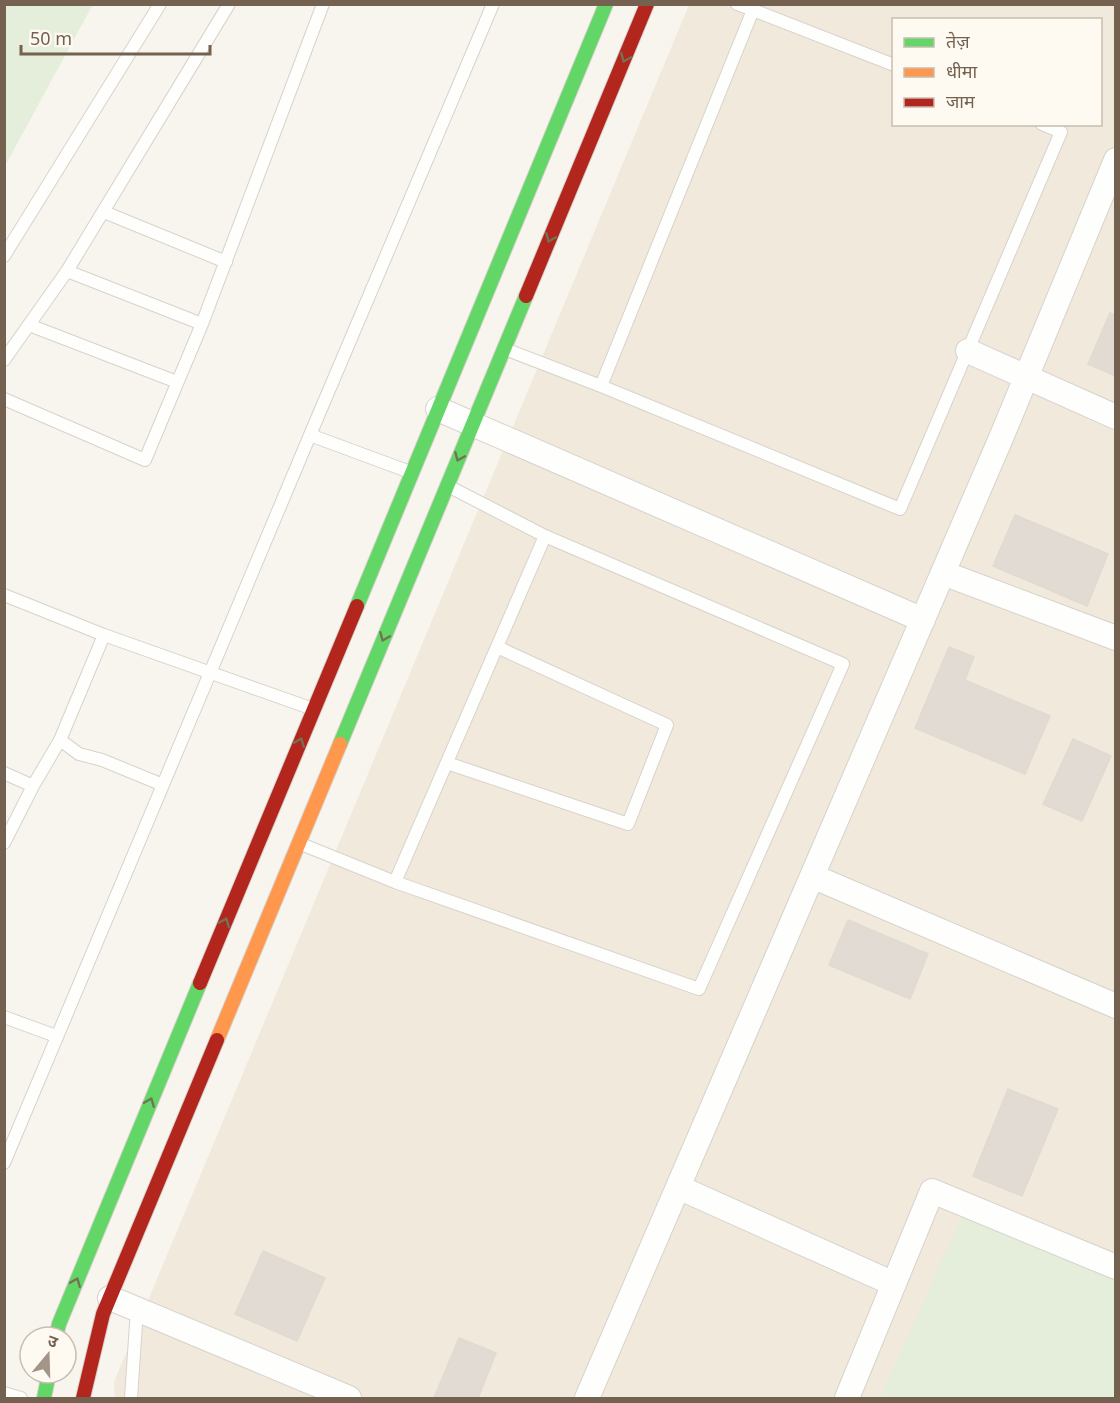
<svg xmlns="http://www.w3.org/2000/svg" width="1120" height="1403" viewBox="0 0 1120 1403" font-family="'Noto Sans','Noto Sans Devanagari',sans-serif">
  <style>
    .residential { fill: #f0e9dc; fill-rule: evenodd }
    .green { fill: #e4eeda }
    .building { fill: #e2dbd3; stroke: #e0dad0; stroke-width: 1.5 }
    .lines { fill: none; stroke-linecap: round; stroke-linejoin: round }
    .lane-casing { stroke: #d7d2cc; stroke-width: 14 }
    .street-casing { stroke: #d7d2cc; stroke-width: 26 }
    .fast-casing { stroke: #d6d1c9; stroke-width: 16 }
    .slow-casing { stroke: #d6d1c9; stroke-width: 16 }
    .jam-casing { stroke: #d6d1c9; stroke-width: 16 }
    .lane { stroke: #fefefc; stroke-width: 12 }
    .street { stroke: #fefefc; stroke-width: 24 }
    .fast { stroke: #63d668; stroke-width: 14 }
    .slow { stroke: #ff974d; stroke-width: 14 }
    .jam { stroke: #b3261e; stroke-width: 14 }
    .oneway { stroke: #727353 }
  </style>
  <rect width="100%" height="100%" fill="#f8f5ee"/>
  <!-- residential -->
  <path class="residential" d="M 689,5 L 1115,5 L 1115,1398 L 115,1398 L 114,1382 ZM 894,20 L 1100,20 L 1100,124 L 894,124 Z"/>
  <!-- green -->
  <path class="green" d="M 89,5 L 92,6 L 5,166 L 5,5 Z
    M 964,1212 L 1115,1274 L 1115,1398 L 880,1398 Z"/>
  <!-- building -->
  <path class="building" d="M 1110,313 L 1116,316 L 1116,376 L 1088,364 Z
    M 1015,515 L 1108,554 L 1087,606 L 993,566 Z
    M 949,647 L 974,657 L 965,680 L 1050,716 L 1025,774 L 915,728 Z
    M 1073,739 L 1111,756 L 1082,821 L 1043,804 Z
    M 848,920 L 928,954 L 910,999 L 829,965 Z
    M 1008,1089 L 1058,1109 L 1022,1196 L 973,1176 Z
    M 263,1251 L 325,1278 L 297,1341 L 235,1314 Z
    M 459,1338 L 496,1353 L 478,1398 L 434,1398 Z"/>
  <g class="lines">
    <!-- lane casing -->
    <g class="lane-casing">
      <path id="lane" d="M 753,10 L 894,65
        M 104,212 L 226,262
        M 4,256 L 160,4
        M 67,271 L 202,324
        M 29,325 L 177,382
        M 505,349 L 601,386 L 900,509 L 1061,132 L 1042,124
        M 4,360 L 67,271 L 229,4
        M 601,386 L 753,10 L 737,4
        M 4,399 L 145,460 L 202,324 L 323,4
        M 310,435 L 493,4
        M 4,595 L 104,635 L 313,709
        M 104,635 L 60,740 L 79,754 L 102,760 L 163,785
        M 447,763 L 628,824 L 667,725 L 497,647
        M 4,773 L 33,786 L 4,843
        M 33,786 L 60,740
        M 301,844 L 395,882 L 699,989 L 843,664 L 545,536 L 448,486
        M 395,882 L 545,536
        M 4,1017 L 56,1036
        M 4,1163 L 310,435 L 410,472
        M 4,1393 L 21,1398
        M 131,1398 L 137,1309"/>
    </g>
    <!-- street casing -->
    <g class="street-casing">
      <path id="street" d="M 968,351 L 1116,417
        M 438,409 L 923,620
        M 943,573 L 1116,638
        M 812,876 L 1116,1006
        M 678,1187 L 894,1284
        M 110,1298 L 349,1398
        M 587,1398 L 1001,438 L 1116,160
        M 847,1398 L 932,1191 L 1116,1267"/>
    </g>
    <!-- fast casing -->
    <g class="fast-casing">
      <path id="fast" d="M 357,606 L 606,4
        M 340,744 L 526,296
        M 56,1337 L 59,1324 L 200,983
        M 44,1398 L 49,1373"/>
    </g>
    <!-- slow casing -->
    <g class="slow-casing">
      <path id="slow" d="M 217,1040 L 340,744"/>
    </g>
    <!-- jam casing -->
    <g class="jam-casing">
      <path id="jam" d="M 526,296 L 647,4
        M 200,983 L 357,606
        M 83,1398 L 103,1314 L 217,1040"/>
    </g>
    <!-- lane -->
    <use href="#lane" class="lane"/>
    <!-- street -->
    <use href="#street" class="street"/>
    <!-- fast -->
    <use href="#fast" class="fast"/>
    <!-- slow -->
    <use href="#slow" class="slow"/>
    <!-- jam -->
    <use href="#jam" class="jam"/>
  </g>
  <!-- one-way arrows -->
  <defs><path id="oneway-chevron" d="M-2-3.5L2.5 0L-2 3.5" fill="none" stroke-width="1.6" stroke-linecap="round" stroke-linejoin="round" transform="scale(1.5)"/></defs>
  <g class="oneway">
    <use href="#oneway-chevron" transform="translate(625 58) rotate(113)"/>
    <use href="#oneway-chevron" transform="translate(550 238) rotate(113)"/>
    <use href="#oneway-chevron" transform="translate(459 457) rotate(113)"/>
    <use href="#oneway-chevron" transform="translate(384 637) rotate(113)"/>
    <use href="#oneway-chevron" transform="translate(300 742) rotate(-68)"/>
    <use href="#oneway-chevron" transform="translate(225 922) rotate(-68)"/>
    <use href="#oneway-chevron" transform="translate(150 1102) rotate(-68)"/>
    <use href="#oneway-chevron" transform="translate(76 1282) rotate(-68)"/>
  </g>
  <!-- border -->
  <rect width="1120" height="1403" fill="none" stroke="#75614f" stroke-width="12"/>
  <!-- legend -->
  <rect x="892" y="18" width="210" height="108" fill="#fefaf1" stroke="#c7bdb0" stroke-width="1.5"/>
  <rect x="904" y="38" width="30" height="9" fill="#63d668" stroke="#c7bdb0" stroke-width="1.5"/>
  <text x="946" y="48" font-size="18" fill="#75614f">तेज़</text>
  <rect x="904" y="68" width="30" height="9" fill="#ff974d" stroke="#c7bdb0" stroke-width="1.5"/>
  <text x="946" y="78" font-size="18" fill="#75614f">धीमा</text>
  <rect x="904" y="98" width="30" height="9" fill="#b3261e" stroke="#c7bdb0" stroke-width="1.5"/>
  <text x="946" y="108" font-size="18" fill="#75614f">जाम</text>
  <!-- north arrow -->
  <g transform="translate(48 1355) rotate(19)"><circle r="28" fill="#fefaf1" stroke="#c7bdb0" stroke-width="1.5"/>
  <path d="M0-4.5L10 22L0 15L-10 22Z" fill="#a39587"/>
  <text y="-9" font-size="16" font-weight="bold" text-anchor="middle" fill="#75614f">उ</text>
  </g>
  <!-- scale -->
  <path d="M21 45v9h189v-9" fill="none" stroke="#75614f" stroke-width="3"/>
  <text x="30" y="45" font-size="18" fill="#75614f" stroke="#fefaf1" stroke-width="4.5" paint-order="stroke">50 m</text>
</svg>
